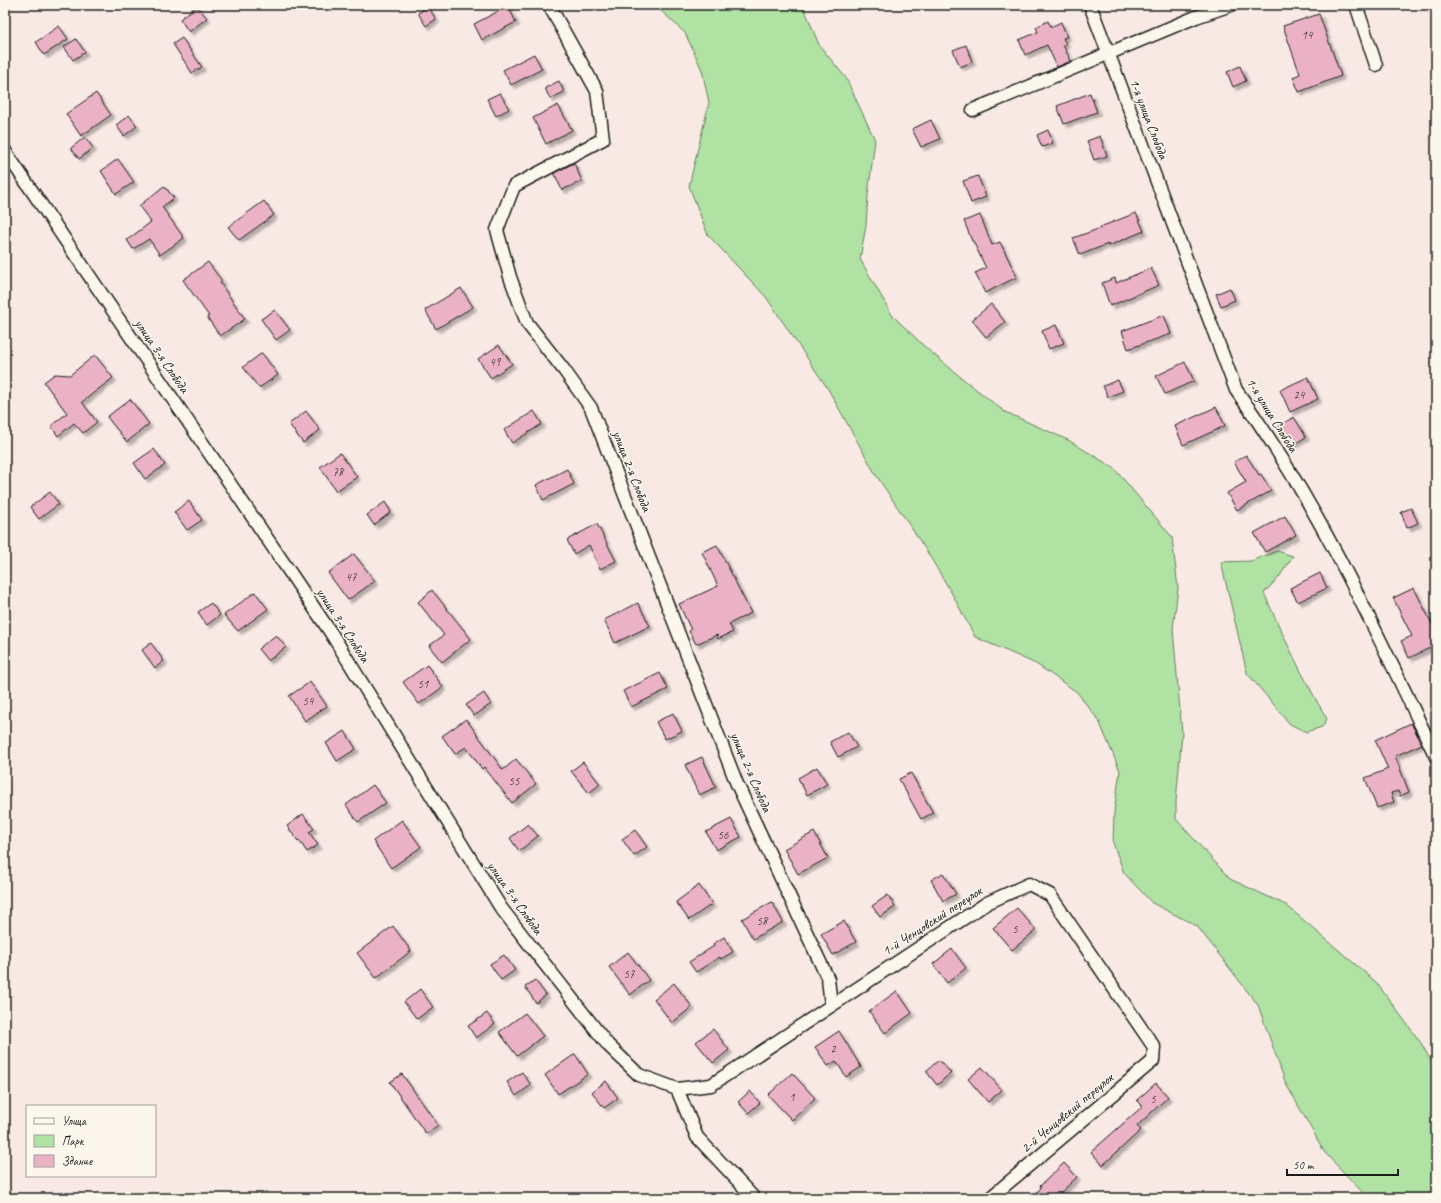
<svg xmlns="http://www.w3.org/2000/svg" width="1441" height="1203" viewBox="0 0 1441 1203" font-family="Caveat,sans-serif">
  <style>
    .green { fill: #b0e2a3; stroke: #667f60 }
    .building { fill: #ebb2c6; stroke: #1c1c1c; filter: url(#shadow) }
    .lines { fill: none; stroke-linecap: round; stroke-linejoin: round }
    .street-casing { stroke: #1c1c1c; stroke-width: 15 }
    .street { stroke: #fbf7ec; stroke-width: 12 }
    .labels { text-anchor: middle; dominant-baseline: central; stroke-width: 3; stroke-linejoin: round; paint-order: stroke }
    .number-label { font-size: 12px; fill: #504246 }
    .street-label { font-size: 14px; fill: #1c1c1c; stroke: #fbf7ec }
  </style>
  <defs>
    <filter id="shadow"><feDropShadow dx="3.5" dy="3.5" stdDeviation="1" flood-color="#0004"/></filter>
  </defs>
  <rect width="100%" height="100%" fill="#f8e9e4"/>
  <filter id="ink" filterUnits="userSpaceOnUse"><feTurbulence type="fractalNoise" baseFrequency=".025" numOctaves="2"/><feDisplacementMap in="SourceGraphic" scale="8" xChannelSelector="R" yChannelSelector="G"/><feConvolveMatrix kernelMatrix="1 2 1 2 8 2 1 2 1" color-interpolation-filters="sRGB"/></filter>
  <g filter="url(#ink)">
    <!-- green -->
    <path class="green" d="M 655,5 L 803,5 L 819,45 L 846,78 L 875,140 L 868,195 L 866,226 L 860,259 L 892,315 L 925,347 L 963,379 L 1005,412 L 1068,440 L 1114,468 L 1172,537 L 1178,588 L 1173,629 L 1182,733 L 1176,801 L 1176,819 L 1230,879 L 1286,905 L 1376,982 L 1421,1043 L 1436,1070 L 1436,1198 L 1368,1198 L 1325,1153 L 1286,1084 L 1258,1005 L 1197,926 L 1152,903 L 1124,873 L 1113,843 L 1114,812 L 1120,771 L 1099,721 L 1077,692 L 1036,664 L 975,637 L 951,592 L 926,550 L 876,475 L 828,389 L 766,297 L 708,235 L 689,186 L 709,103 L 702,70 L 685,33 Z
      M 1277,551 L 1293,556 L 1279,577 L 1264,593 C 1283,636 1303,678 1327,719 L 1322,727 L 1306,732 L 1290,724 L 1247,673 L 1221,562 L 1251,561 Z"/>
    <!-- building -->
    <path class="building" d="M 197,6 L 207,18 L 189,32 L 180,19 Z
      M 508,6 L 516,22 L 482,40 L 474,24 Z
      M 428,7 L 436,19 L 426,26 L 418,13 Z
      M 1319,14 L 1341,76 L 1299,92 L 1293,77 L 1300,74 L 1283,26 Z
      M 1048,21 L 1051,27 L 1061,22 L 1067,37 L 1063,38 L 1066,44 L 1063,45 L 1071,61 L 1057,67 L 1047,45 L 1025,55 L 1019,40 L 1038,32 L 1036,27 Z
      M 59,26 L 68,39 L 44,55 L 36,42 Z
      M 182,38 L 202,67 L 192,73 L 173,44 Z
      M 76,39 L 85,52 L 73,60 L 64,47 Z
      M 966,45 L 972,62 L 960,67 L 953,50 Z
      M 534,54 L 542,69 L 511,85 L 503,70 Z
      M 1240,66 L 1246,81 L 1233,87 L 1227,72 Z
      M 559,81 L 564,92 L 550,99 L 545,88 Z
      M 96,93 L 111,115 L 81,136 L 66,114 Z
      M 500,93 L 509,109 L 496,116 L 487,99 Z
      M 1090,93 L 1097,112 L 1064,124 L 1057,106 Z
      M 558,105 L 572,130 L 546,144 L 533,118 Z
      M 129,115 L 137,126 L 124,136 L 116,125 Z
      M 931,120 L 940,139 L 921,147 L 912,129 Z
      M 1048,130 L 1053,143 L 1042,147 L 1037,135 Z
      M 1100,136 L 1107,156 L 1094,160 L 1087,141 Z
      M 85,137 L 93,148 L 79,159 L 71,148 Z
      M 118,159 L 134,182 L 116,194 L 101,171 Z
      M 574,163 L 582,181 L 562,190 L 554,173 Z
      M 978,176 L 986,197 L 971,203 L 963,181 Z
      M 164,186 L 174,198 L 162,207 L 184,238 L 160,255 L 149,239 L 133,249 L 127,240 L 151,222 L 139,206 Z
      M 264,201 L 274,215 L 239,240 L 228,227 Z
      M 1136,213 L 1144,231 L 1108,246 L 1108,244 L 1080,255 L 1073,238 L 1101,228 L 1100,227 Z
      M 980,215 L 992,245 L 1000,242 L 1017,277 L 985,293 L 975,273 L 986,268 L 973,241 L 972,241 L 964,221 Z
      M 208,262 L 222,281 L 220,283 L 245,319 L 220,336 L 207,317 L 209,316 L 183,280 Z
      M 1151,268 L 1159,285 L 1110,306 L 1102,283 L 1115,278 L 1116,283 Z
      M 461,288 L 473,307 L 436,329 L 425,310 Z
      M 1230,288 L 1235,300 L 1221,306 L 1216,294 Z
      M 991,304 L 1005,322 L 986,337 L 972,320 Z
      M 275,310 L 290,330 L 276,340 L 261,319 Z
      M 1164,315 L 1171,334 L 1128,349 L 1122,331 Z
      M 1056,325 L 1064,343 L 1049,349 L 1042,331 Z
      M 499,345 L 512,364 L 491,378 L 478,359 Z
      M 262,353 L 278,375 L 259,388 L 243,367 Z
      M 95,355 L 113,378 L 82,402 L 97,422 L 83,433 L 74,423 L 58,436 L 51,426 L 67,413 L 44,382 L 55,374 L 70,375 Z
      M 1185,362 L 1194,381 L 1165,394 L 1156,376 Z
      M 1308,377 L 1318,399 L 1290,412 L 1280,390 Z
      M 1118,380 L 1123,391 L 1108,397 L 1103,386 Z
      M 130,399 L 149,424 L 127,442 L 107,417 Z
      M 1216,407 L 1225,426 L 1183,445 L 1175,426 Z
      M 306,411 L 320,430 L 303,443 L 289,424 Z
      M 534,411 L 542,424 L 512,443 L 504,430 Z
      M 1294,417 L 1306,437 L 1291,446 L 1279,426 Z
      M 154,449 L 165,465 L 145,479 L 134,463 Z
      M 340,453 L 357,477 L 336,491 L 320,467 Z
      M 1246,455 L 1259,475 L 1261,474 L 1271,491 L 1237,510 L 1227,493 L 1246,482 L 1234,462 Z
      M 567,469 L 574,484 L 543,500 L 536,485 Z
      M 50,492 L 59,504 L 39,519 L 30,507 Z
      M 189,501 L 202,520 L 187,530 L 174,512 Z
      M 385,502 L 391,512 L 374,525 L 367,515 Z
      M 1411,508 L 1418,523 L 1407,528 L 1401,512 Z
      M 1285,516 L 1296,535 L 1265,552 L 1254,533 Z
      M 597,524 L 616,561 L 600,569 L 589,545 L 574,554 L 567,540 Z
      M 717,545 L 751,613 L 729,624 L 733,632 L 718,639 L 717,635 L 696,644 L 689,631 L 691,630 L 679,604 L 718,586 L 702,552 Z
      M 354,554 L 375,581 L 348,600 L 328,573 Z
      M 1320,573 L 1327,588 L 1298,602 L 1290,588 Z
      M 1414,588 L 1433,626 L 1436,625 L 1436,645 L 1409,658 L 1401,641 L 1412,636 L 1393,598 Z
      M 432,590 L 471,639 L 442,662 L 429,646 L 444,635 L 418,602 Z
      M 255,592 L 268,609 L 238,631 L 224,615 Z
      M 211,603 L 220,615 L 207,625 L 198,612 Z
      M 638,603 L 650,626 L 615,643 L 604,620 Z
      M 276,635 L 286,647 L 268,661 L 258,649 Z
      M 151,643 L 164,661 L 155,668 L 142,650 Z
      M 427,665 L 443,687 L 419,704 L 403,682 Z
      M 660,673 L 668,689 L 631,707 L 623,691 Z
      M 310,682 L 327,706 L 305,721 L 289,696 Z
      M 484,693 L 491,704 L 474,716 L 466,705 Z
      M 673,713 L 682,731 L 665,739 L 656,722 Z
      M 466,719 L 503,770 L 516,759 L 536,784 L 512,803 L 484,767 L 482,769 L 466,747 L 455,754 L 442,736 Z
      M 1411,723 L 1422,744 L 1395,756 L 1409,792 L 1400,796 L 1398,791 L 1391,793 L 1394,802 L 1377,808 L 1365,778 L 1388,769 L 1375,740 Z
      M 345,731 L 356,749 L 337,761 L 326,743 Z
      M 848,732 L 857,747 L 838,757 L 830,742 Z
      M 702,757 L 716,787 L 699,795 L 685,765 Z
      M 583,762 L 600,784 L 589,793 L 571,771 Z
      M 817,767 L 827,784 L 807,795 L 798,778 Z
      M 911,773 L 933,813 L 921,819 L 899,779 Z
      M 373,785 L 386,803 L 358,822 L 346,805 Z
      M 303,814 L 314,829 L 309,832 L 318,845 L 307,852 L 299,840 L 298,841 L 287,826 Z
      M 731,819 L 741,837 L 716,850 L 706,832 Z
      M 402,820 L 421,847 L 391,868 L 373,841 Z
      M 528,824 L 538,836 L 519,851 L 510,838 Z
      M 635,830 L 647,847 L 634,856 L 622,839 Z
      M 814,832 L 828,858 L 798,874 L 784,849 Z
      M 943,873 L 956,894 L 943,901 L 931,880 Z
      M 699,885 L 712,904 L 689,920 L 676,902 Z
      M 888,895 L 895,907 L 880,917 L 872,906 Z
      M 772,902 L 783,922 L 753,939 L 742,919 Z
      M 1017,908 L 1036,930 L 1012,950 L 993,928 Z
      M 844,921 L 856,942 L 833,955 L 821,934 Z
      M 393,926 L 411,951 L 376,978 L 357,953 Z
      M 724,937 L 733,952 L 721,959 L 720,957 L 696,972 L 689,962 L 714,946 L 713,944 Z
      M 952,949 L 966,968 L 947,983 L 933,964 Z
      M 628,952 L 649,980 L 630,995 L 609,967 Z
      M 504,955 L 515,970 L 501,980 L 490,964 Z
      M 535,980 L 546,995 L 536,1003 L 525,987 Z
      M 674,983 L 692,1007 L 672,1023 L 654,999 Z
      M 420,989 L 433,1007 L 417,1019 L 404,1002 Z
      M 897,991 L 912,1013 L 885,1033 L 869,1011 Z
      M 487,1013 L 495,1024 L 476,1038 L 468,1026 Z
      M 525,1013 L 543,1036 L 517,1056 L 499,1032 Z
      M 713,1029 L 729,1050 L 713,1063 L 696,1042 Z
      M 839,1031 L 861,1067 L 846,1077 L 836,1061 L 828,1066 L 815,1047 Z
      M 575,1054 L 588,1074 L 558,1094 L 545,1075 Z
      M 939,1060 L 951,1073 L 937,1085 L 926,1071 Z
      M 982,1067 L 1002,1090 L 988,1102 L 968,1079 Z
      M 522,1072 L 531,1085 L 516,1096 L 507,1082 Z
      M 792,1073 L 815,1098 L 792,1120 L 768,1095 Z
      M 402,1074 L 438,1125 L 426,1134 L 390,1082 Z
      M 606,1081 L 618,1098 L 604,1108 L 592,1092 Z
      M 1156,1083 L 1168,1097 L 1137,1126 L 1141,1130 L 1103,1165 L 1091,1152 L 1143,1106 L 1137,1100 Z
      M 750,1091 L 760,1103 L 748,1113 L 738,1102 Z
      M 1064,1163 L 1077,1177 L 1055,1198 L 1031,1198 L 1041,1188 L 1040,1186 Z"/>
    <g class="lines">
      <!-- street casing -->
      <g class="street-casing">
        <path id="street" d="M 549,5 L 597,91 L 603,139 L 514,186 L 497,230 L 510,277 L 527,323 L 564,370 L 591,408 L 737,784 L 828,979 L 831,1005
          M 1090,5 L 1236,390 C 1318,503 1376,631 1436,757
          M 1356,5 L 1376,65
          M 973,110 L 1196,17 L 1231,5
          M 5,151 L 331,633 L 501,908 L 608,1045 L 639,1075 L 677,1089 L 711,1085 L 987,903 L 1029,884 L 1050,895 L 1154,1047 L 1153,1061 L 990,1198
          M 677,1089 L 697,1137 L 754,1198"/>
      </g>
      <!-- street -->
      <use href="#street" class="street"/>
    </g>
  </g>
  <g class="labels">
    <!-- number labels -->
    <g class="number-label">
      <text x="1307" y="35">14</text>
      <text x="495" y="362">49</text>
      <text x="1299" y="395">24</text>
      <text x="338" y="472">78</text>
      <text x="351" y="577">47</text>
      <text x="423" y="684">51</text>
      <text x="308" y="701">54</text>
      <text x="514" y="781">55</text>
      <text x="723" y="835">56</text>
      <text x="762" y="921">58</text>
      <text x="1015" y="929">5</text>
      <text x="629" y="974">57</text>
      <text x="833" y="1049">2</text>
      <text x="792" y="1097">1</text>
      <text x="1153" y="1099">5</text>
    </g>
    <!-- street labels -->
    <g class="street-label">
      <text transform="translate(1149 119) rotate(69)">1-я улица Слобода</text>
      <text transform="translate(162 356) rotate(56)">улица 3-я Слобода</text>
      <text transform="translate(1272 415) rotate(58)">1-я улица Слобода</text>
      <text transform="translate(632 471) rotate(69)">улица 2-я Слобода</text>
      <text transform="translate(343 625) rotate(57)">улица 3-я Слобода</text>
      <text transform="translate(751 772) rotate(67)">улица 2-я Слобода</text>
      <text transform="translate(515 898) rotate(55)">улица 3-я Слобода</text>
      <text transform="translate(932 921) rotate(-33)">1-й Ченцовский переулок</text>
      <text transform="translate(1067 1113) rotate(-40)">2-й Ченцовский переулок</text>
    </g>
  </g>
  <!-- margin -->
  <rect width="1441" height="1203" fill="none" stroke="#fbf7ec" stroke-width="20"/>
  <rect x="10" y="10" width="1421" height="1183" fill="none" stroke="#1c1c1c" stroke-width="1.5" filter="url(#ink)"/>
  <!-- legend -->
  <rect x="26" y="1105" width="130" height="72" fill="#fbf7ec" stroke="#a29f99"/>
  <rect x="34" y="1118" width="20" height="6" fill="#fbf7ec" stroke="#a29f99"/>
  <text x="62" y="1125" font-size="12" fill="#1c1c1c">Улица</text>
  <rect x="34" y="1135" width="20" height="12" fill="#b0e2a3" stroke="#a29f99"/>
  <text x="62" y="1145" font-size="12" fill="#1c1c1c">Парк</text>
  <rect x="34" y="1155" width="20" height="12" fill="#ebb2c6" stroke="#a29f99"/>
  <text x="62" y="1165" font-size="12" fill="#1c1c1c">Здание</text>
  <!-- scale -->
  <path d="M1287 1169v6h111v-6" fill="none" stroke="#1c1c1c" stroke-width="2"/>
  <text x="1293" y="1169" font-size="12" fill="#1c1c1c" stroke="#fbf7ec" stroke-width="3" paint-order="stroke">50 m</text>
</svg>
